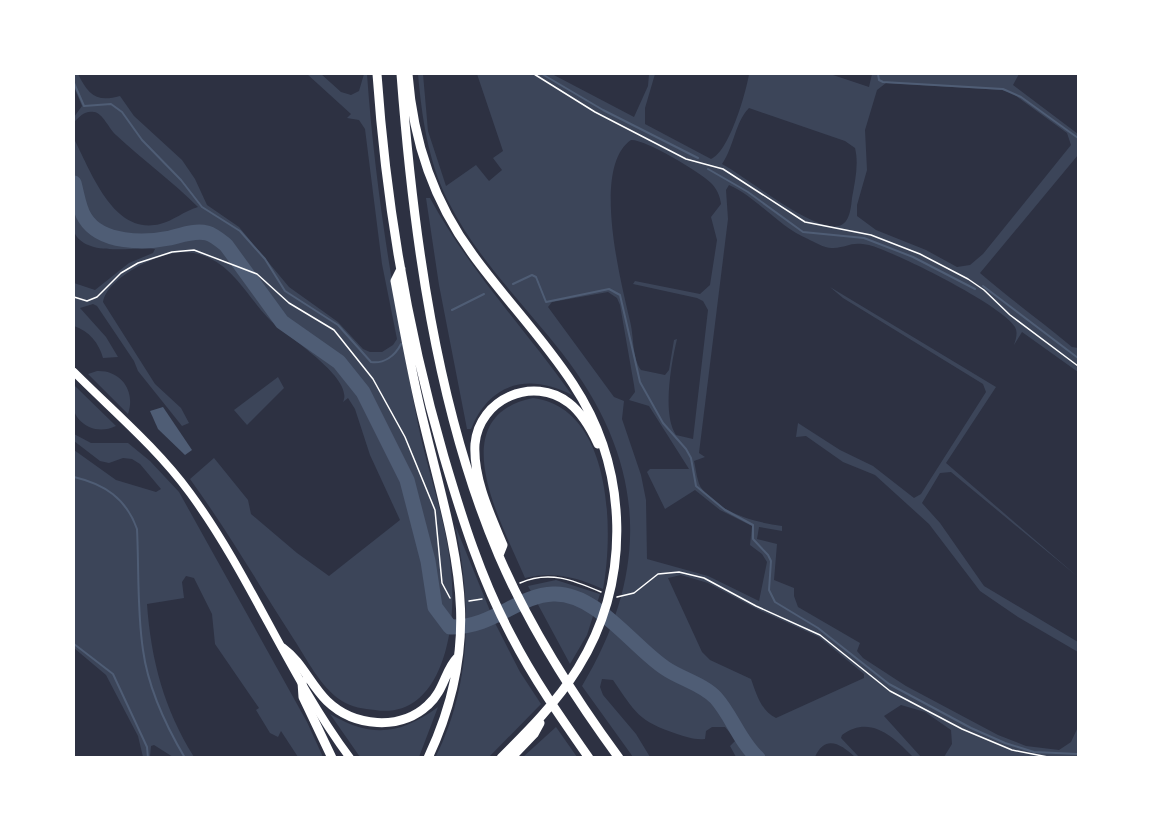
<svg xmlns="http://www.w3.org/2000/svg" width="1152" height="831" viewBox="0 0 1152 831" font-family="'PT Serif',serif">
  <style>
    .green { fill: #3c4559; fill-rule: evenodd }
    .water { fill: #4f5d75 }
    .lines { fill: none; stroke-linecap: round; stroke-linejoin: round }
    .stream { stroke: #4f5d75; stroke-width: 2 }
    .river { stroke: #4f5d75; stroke-width: 15 }
    .path { stroke: #fff; stroke-width: 1.5 }
    .trunk { stroke: #fff; stroke-width: 8 }
    .motorway { stroke: #fff; stroke-width: 9 }
  </style>
  <rect width="100%" height="100%" fill="#2d3142"/>
  <!-- green -->
  <path class="green" d="M 74,74 L 78,74 C 88,94 96,103 120,96 L 134,116 L 182,160 L 195,179 L 207,205 L 239,227 L 289,287 L 338,322 L 363,349 L 370,352 L 382,352 L 393,345 L 397,339 L 382,264 L 365,129 L 359,120 L 347,118 L 351,114 L 307,74 L 321,74 L 341,92 L 351,95 L 359,91 L 364,74 L 367,74 C 375,188 394,302 416,414 C 428,480 456,541 452,609 C 450,653 432,719 375,710 C 364,709 351,707 342,701 C 320,687 307,659 293,638 C 259,585 227,530 190,479 L 214,458 L 248,500 L 251,514 L 297,553 L 329,576 L 400,520 L 370,455 L 355,409 L 348,398 L 343,402 C 355,378 286,336 271,321 C 247,297 233,263 198,254 C 178,248 154,258 137,267 C 124,274 105,288 103,302 L 155,384 L 181,408 L 189,423 L 182,426 L 138,371 L 134,361 L 97,306 L 93,304 L 80,308 L 106,337 L 118,357 L 103,358 C 99,343 89,331 74,326 L 74,283 L 95,290 L 129,263 L 153,253 L 155,249 C 132,246 86,258 74,232 L 74,139 C 91,171 113,236 160,224 C 173,221 184,211 198,207 C 172,181 143,160 116,135 C 109,129 103,113 94,112 C 85,110 79,117 74,122 L 74,117 L 82,106 L 74,87 Z
    M 418,74 L 423,74 L 428,131 L 446,186 L 476,165 L 489,181 L 502,170 L 493,158 L 503,151 L 477,74 L 552,74 L 634,117 L 648,86 L 649,74 L 655,74 L 645,108 L 645,124 L 711,159 C 729,152 746,93 749,74 L 830,74 L 869,87 L 872,74 L 1019,74 L 1013,85 L 1078,134 L 1078,155 L 980,273 C 1010,299 1041,321 1072,347 L 1078,348 L 1078,372 L 1022,332 L 1014,345 C 1016,339 1018,333 1015,327 C 1002,305 895,252 869,245 C 850,241 849,247 833,248 C 826,249 814,242 808,239 C 779,227 758,198 729,185 L 726,190 L 728,219 L 699,453 L 705,457 L 694,461 C 696,469 697,483 702,489 C 721,513 753,522 782,526 L 782,531 L 759,527 L 757,539 L 777,544 L 774,580 L 794,588 L 794,596 L 798,607 L 860,643 L 857,651 L 863,658 L 906,686 L 998,735 L 1026,746 L 1059,750 L 1071,742 L 1078,727 L 1078,757 L 944,757 L 952,744 L 951,730 L 925,712 L 901,705 L 884,716 L 921,757 L 913,757 C 894,737 870,714 842,735 L 841,738 L 859,757 L 855,757 C 841,744 825,734 815,757 L 736,757 L 730,746 L 736,740 L 725,727 L 712,727 L 706,731 L 705,739 C 694,740 687,737 677,734 C 638,721 635,712 613,680 L 602,679 L 600,687 L 603,695 L 636,734 L 650,757 L 633,757 L 582,686 C 652,569 646,461 562,353 C 523,303 477,259 448,201 C 428,161 422,118 418,74 ZM 886,83 L 1002,90 L 1012,93 L 1067,133 L 1071,145 L 983,254 L 970,265 L 957,267 L 926,250 L 876,230 L 857,216 L 857,205 L 867,170 L 865,130 L 877,90 ZM 749,108 L 845,141 L 855,148 C 859,164 855,181 852,198 C 851,207 850,223 839,226 C 812,232 747,177 722,164 C 734,147 735,122 749,108 ZM 631,140 C 645,139 700,172 711,183 C 717,189 720,196 721,204 L 711,217 L 717,240 L 710,285 L 700,294 L 635,281 L 633,284 L 697,298 L 703,301 L 708,310 L 693,439 L 676,435 C 662,415 671,364 677,339 L 674,340 L 669,370 L 665,375 L 641,370 C 632,358 634,336 630,321 C 621,282 591,167 631,140 ZM 608,292 L 617,298 L 620,305 L 634,385 L 635,392 L 629,400 L 649,406 L 689,469 L 650,469 L 647,472 L 665,509 L 695,490 L 720,510 L 752,526 L 750,545 L 762,554 L 767,562 L 759,601 L 708,576 L 647,559 L 646,500 L 641,475 L 622,419 L 624,401 L 614,397 L 548,307 L 552,302 ZM 681,575 L 708,583 L 757,609 L 819,637 L 864,674 L 864,678 L 776,718 C 761,711 756,693 751,679 L 710,660 L 702,652 L 668,578 Z
    M 426,198 L 430,198 C 469,270 525,329 572,395 C 529,373 490,382 471,429 L 467,429 L 439,285 Z
    M 830,287 L 996,387 L 946,463 L 1078,577 L 951,472 L 940,473 L 922,503 L 940,523 L 984,586 L 1078,642 L 1078,652 L 1018,617 L 980,591 L 929,524 L 875,475 L 843,462 L 806,436 L 796,437 L 798,423 L 840,450 L 873,466 L 914,498 L 921,494 L 986,392 L 983,384 L 843,298 Z
    M 97,371 C 121,370 136,391 128,414 L 88,374 Z
    M 278,377 L 284,388 L 247,425 L 234,410 Z
    M 75,386 L 116,426 C 89,439 63,414 75,386 Z
    M 533,398 C 612,408 614,530 603,589 C 576,577 553,571 525,578 C 503,525 440,417 533,398 Z
    M 74,434 L 91,443 L 128,443 L 150,461 L 179,492 L 307,722 L 323,757 L 298,757 L 281,731 L 278,737 L 270,733 L 256,710 L 259,708 L 215,644 L 212,614 L 194,578 L 186,576 L 182,582 L 184,598 L 147,604 C 151,660 164,709 194,757 L 173,757 L 154,745 L 151,746 L 150,757 L 143,757 L 138,736 L 106,675 L 74,648 L 74,450 L 116,480 L 156,492 L 161,489 L 140,464 L 132,459 L 123,458 L 109,463 L 100,461 L 74,441 Z
    M 455,525 L 495,623 L 520,672 L 541,704 L 489,757 L 435,758 C 472,685 472,603 455,525 Z
    M 556,580 L 600,594 L 587,635 L 570,664 L 528,586 Z
    M 438,707 L 419,757 L 360,757 L 330,714 C 371,738 400,735 438,707 Z
    M 556,727 L 577,757 L 523,757 Z"/>
  <!-- water -->
  <path class="water" d="M 163,407 L 192,450 L 185,455 L 158,429 L 150,411 Z"/>
  <g class="lines">
    <!-- stream -->
    <path class="stream" d="M 542,74 L 603,110 L 698,158
      M 878,74 L 879,80 L 883,82 L 1003,89 L 1021,97 L 1078,138
      M 74,83 L 84,106 L 111,104 L 122,112 L 142,140 L 181,180 L 202,207 L 240,231 L 265,259 L 285,291 L 338,325 L 371,362 C 384,364 395,356 401,344
      M 708,169 L 748,192 L 803,232 L 864,238 L 913,257 L 975,289
      M 513,284 L 532,275 L 536,277 L 546,302 L 609,289 L 620,295 L 640,382 L 663,423 L 686,449 L 691,458 L 696,486 L 725,510 L 753,525 L 753,539 L 768,555 L 771,561 L 769,590 L 775,602 L 818,628 L 889,684 L 971,728 L 1005,743 L 1034,752 L 1078,754
      M 983,286 L 1078,358
      M 452,310 L 484,294
      M 74,477 C 104,484 126,498 137,529 C 139,569 137,611 143,650 C 148,687 166,726 185,758
      M 74,644 L 113,674 L 147,747 L 148,758"/>
    <!-- river -->
    <path class="river" d="M 74,183 C 77,194 79,209 85,218 C 101,244 145,243 170,238 C 182,235 195,230 207,233 C 214,235 221,241 226,245 L 282,322 L 339,362 L 363,392 L 407,480 L 428,561 L 435,607 L 450,627 C 493,628 518,595 553,594 C 596,592 633,647 665,668 C 681,679 703,684 716,698 C 732,716 740,742 758,758"/>
    <!-- path -->
    <path class="path" d="M 534,74 L 595,112 L 686,159 L 723,169 L 805,222 L 871,235 L 920,254 L 968,279 L 984,290 L 1010,315 L 1078,366
      M 74,297 L 87,301 L 97,297 L 121,273 L 138,263 L 172,252 L 194,250 L 257,274 L 289,303 L 334,330 L 373,379 L 405,437 L 435,510 L 442,583 L 450,598
      M 520,583 C 549,570 573,580 601,592
      M 617,597 L 634,593 L 658,574 L 679,572 L 704,578 L 756,606 L 820,635 L 890,691 L 962,729 L 1012,750 L 1053,758
      M 469,601 L 482,599
      M 1063,758 L 1078,757"/>
    <!-- trunk -->
    <path class="trunk" d="M 74,372 C 113,411 157,448 190,493 C 251,576 288,675 350,758"/>
    <!-- motorway -->
    <path class="motorway" d="M 377,74 C 386,203 408,333 444,457 C 462,518 481,579 511,635 C 533,678 561,718 589,758
      M 401,74 C 413,233 436,408 499,556 C 530,628 572,694 619,758
      M 408,74 C 413,140 433,201 473,255 C 505,299 543,338 573,384 C 629,469 632,581 578,668 C 557,702 529,730 501,758
      M 401,269 L 395,281 C 404,329 412,377 424,424 C 454,549 487,632 428,758
      M 499,555 L 503,545 C 490,514 473,478 475,444 C 479,399 533,375 569,403 C 582,413 591,429 598,444
      M 283,648 C 302,662 310,684 327,701 C 354,727 400,731 428,705 C 444,691 445,670 457,658
      M 302,682 L 303,697 L 332,758
      M 511,758 L 534,734 L 540,723"/>
  </g>
  <!-- border -->
  <rect width="1152" height="831" fill="none" stroke="#ffffff" stroke-width="150"/>
</svg>
